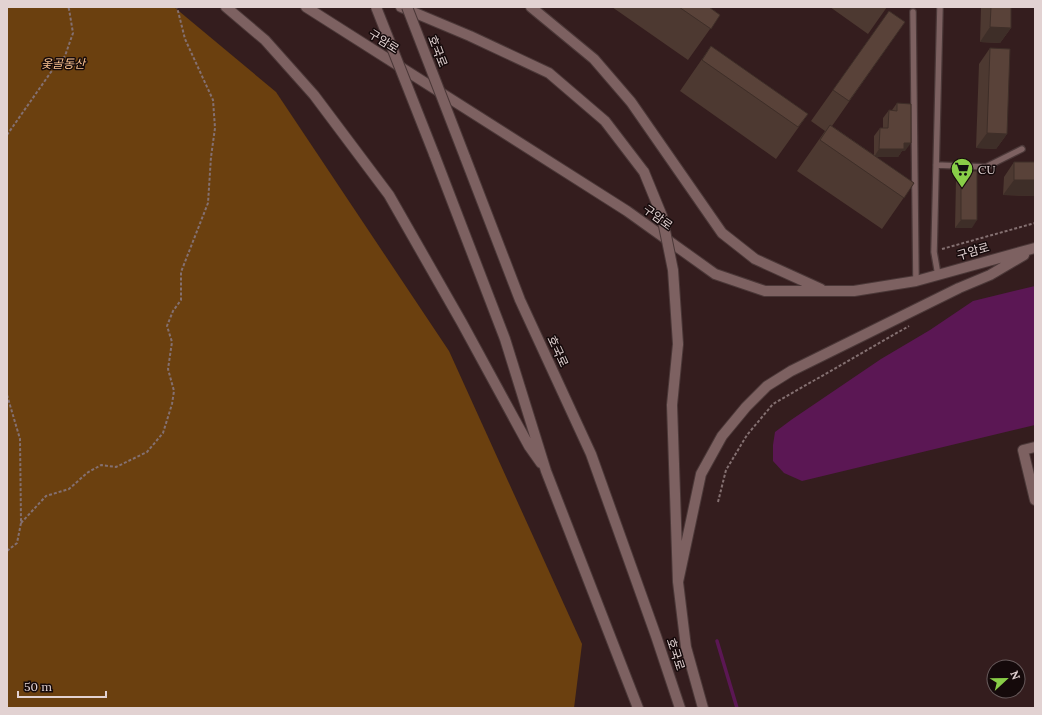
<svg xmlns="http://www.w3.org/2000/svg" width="1042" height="715" viewBox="0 0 1042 715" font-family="Lora,'Noto Sans KR',serif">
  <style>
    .green { fill: #6b400f }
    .water { fill: #5b1754 }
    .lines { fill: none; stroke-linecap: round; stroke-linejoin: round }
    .stream { stroke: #5b1754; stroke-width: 3.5 }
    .lane-casing { stroke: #4b3838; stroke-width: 8 }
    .street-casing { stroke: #4b3838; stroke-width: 12 }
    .secondary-casing { stroke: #4b3838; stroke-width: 12 }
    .path { stroke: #847071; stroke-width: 2; stroke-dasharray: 3 2; stroke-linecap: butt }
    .lane { stroke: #7d6161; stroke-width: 5.5 }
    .street { stroke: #7d6161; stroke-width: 10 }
    .secondary { stroke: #7d6161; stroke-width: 10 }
    .secondary-bridge-casing { stroke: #4b3838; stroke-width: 12; stroke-linecap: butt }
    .secondary-bridge { stroke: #7d6161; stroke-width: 10 }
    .wall { fill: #4d3931 }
    .shaded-wall { fill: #3e2e28 }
    .building { fill: #594239; stroke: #3e2e28 }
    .labels { text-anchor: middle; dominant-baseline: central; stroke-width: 3; stroke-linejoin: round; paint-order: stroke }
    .street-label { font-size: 12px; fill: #e2d2d2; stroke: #150a0b }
    .park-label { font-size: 12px; font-style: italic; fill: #fdc592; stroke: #150a0b }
    .poi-label { font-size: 12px; fill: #e2d2d2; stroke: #150a0b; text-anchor: start }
  </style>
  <rect width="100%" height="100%" fill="#341d1e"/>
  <!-- green -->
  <path class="green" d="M 7,7 L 174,7 L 276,92 L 449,351 L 582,644 L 574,708 L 7,708 Z"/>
  <!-- water -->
  <path class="water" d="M 1035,286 L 1035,425 L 802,481 L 784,473 L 773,461 L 773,445 L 775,432 L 791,420 L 881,359 L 930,330 L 973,301 Z"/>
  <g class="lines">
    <!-- stream -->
    <path class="stream" d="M 717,641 L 737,708"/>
    <!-- lane casing -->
    <g class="lane-casing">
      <path id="lane" d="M 913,12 L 916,281
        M 936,165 L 986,167 L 1022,149
        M 938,275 L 934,252 L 940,7"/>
    </g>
    <!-- street casing -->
    <g class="street-casing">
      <path id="street" d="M 1035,447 L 1023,450 L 1035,500"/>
    </g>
    <!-- secondary casing -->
    <g class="secondary-casing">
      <path id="secondary" d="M 226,7 L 265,40 L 314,95 L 389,195 L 462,323 L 529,446 L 541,463
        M 306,7 L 627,211 L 715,274 L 765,291 L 854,291 L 916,281 L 1035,248
        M 401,7 L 470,36 L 549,73 L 605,121 L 644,172
        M 531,7 L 594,59 L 631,102 L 722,233 L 755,259 L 821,289
        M 434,154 L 505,339 L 546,471 L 638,708
        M 465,157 L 520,300 L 591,454 L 656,636 L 680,708
        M 678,344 L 672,405 L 678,582 L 686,647 L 703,708
        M 678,582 L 701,474 L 722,436 L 746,407 L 767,386 L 791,371 L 959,288 L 990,275 L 1024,255"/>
    </g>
    <!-- path -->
    <path class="path" d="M 7,135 L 51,72 L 65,56 L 73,33 L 69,9 L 67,7
      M 942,249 L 1035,223
      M 7,395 L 20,439 L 21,523 L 17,543 L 7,551
      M 718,502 L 726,470 L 747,435 L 773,404 L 909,326
      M 21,523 L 46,496 L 69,489 L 87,473 L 101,465 L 116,467 L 147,452 L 163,433 L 172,404 L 174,391 L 168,369 L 172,342 L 167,326 L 173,311 L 181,300 L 181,272 L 208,203 L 211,157 L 215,128 L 213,100 L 185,39 L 177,7"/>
    <!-- lane -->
    <use href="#lane" class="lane"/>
    <!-- street -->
    <use href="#street" class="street"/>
    <!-- secondary -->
    <use href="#secondary" class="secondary"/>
    <!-- secondary-bridge casing -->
    <g class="secondary-bridge-casing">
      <path id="secondary-bridge" d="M 376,7 L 434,154
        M 407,7 L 465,157
        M 644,172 L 662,216 L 673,270 L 678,344"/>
    </g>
    <!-- secondary-bridge -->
    <use href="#secondary-bridge" class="secondary-bridge"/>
  </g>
  <!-- wall -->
  <path class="wall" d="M 612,7 L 709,7 L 720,15 L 688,60 Z
    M 830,7 L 887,7 L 868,34 Z
    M 981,7 L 1011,7 L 1011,28 L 1000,43 L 980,42 Z
    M 889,11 L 905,22 L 832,126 L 874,155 L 874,136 L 880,128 L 883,128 L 883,118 L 889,110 L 892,110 L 897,103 L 905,151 L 902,151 L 898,157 L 876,157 L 914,183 L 882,229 L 797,171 L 825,131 L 811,121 Z
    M 711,46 L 808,114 L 776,159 L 680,91 Z
    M 990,48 L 1007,134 L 996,149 L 976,148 L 979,64 Z
    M 1014,162 L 1035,162 L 1035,196 L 1003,195 L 1004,177 Z
    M 961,171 L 972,228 L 955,228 L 956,179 Z"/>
  <!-- shaded-wall -->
  <path class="shaded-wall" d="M 990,27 L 1011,28 L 1000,43 L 980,42 Z
    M 987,133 L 1007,134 L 996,149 L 976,148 Z
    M 904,143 L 911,143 L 905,151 L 902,151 L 898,157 L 874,157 L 879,149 Z
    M 1014,180 L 1035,180 L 1035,196 L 1003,195 Z
    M 961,220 L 977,220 L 972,228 L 955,228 Z"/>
  <!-- building -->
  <path class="building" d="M 679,7 L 709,7 L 720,15 L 711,29 Z
    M 991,7 L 1011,7 L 1011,28 L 990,27 Z
    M 889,11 L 905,22 L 849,101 L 833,90 Z
    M 711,46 L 808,114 L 798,127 L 702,60 Z
    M 990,48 L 1010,49 L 1007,134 L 987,133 Z
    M 897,103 L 911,104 L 911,143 L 904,143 L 904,149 L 879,149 L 880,128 L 888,128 L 889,110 L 897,111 Z
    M 830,125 L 914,183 L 904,198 L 820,140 Z
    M 1014,162 L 1035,162 L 1035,180 L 1014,180 Z
    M 961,171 L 977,171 L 977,220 L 961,220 Z"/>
  <!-- icons -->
  <defs>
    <g id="supermarket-pin" transform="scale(1.15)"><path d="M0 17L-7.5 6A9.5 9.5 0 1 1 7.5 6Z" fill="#89ce48" stroke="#150a0b"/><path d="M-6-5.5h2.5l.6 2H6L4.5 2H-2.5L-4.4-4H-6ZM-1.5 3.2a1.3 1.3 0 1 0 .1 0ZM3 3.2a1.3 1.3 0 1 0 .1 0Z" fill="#111"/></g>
  </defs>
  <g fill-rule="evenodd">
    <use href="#supermarket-pin" x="962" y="169"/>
  </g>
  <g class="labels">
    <!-- street labels -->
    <g class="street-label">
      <text transform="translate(384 41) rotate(32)">구암로</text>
      <text transform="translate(438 51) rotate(69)">호국로</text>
      <text transform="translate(658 217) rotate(36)">구암로</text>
      <text transform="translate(973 251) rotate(-16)">구암로</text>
      <text transform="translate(558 351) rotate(65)">호국로</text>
      <text transform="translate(676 654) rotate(72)">호국로</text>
    </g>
    <!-- park labels -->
    <g class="park-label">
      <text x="63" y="63">옻골동산</text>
    </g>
    <!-- poi labels -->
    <g class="poi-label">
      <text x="978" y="169">CU</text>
    </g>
  </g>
  <!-- border -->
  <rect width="1042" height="715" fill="none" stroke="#e2d2d2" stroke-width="16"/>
  <!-- north arrow -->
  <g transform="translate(1006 679) rotate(68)"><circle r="19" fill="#150a0b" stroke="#675a5b"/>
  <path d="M0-3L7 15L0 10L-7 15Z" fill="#89ce48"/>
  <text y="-6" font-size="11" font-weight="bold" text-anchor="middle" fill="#e2d2d2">N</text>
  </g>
  <!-- scale -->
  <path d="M18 691v6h88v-6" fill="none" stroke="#e2d2d2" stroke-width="2"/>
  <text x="24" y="691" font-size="12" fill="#e2d2d2" stroke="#150a0b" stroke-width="3" paint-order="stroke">50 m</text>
</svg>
